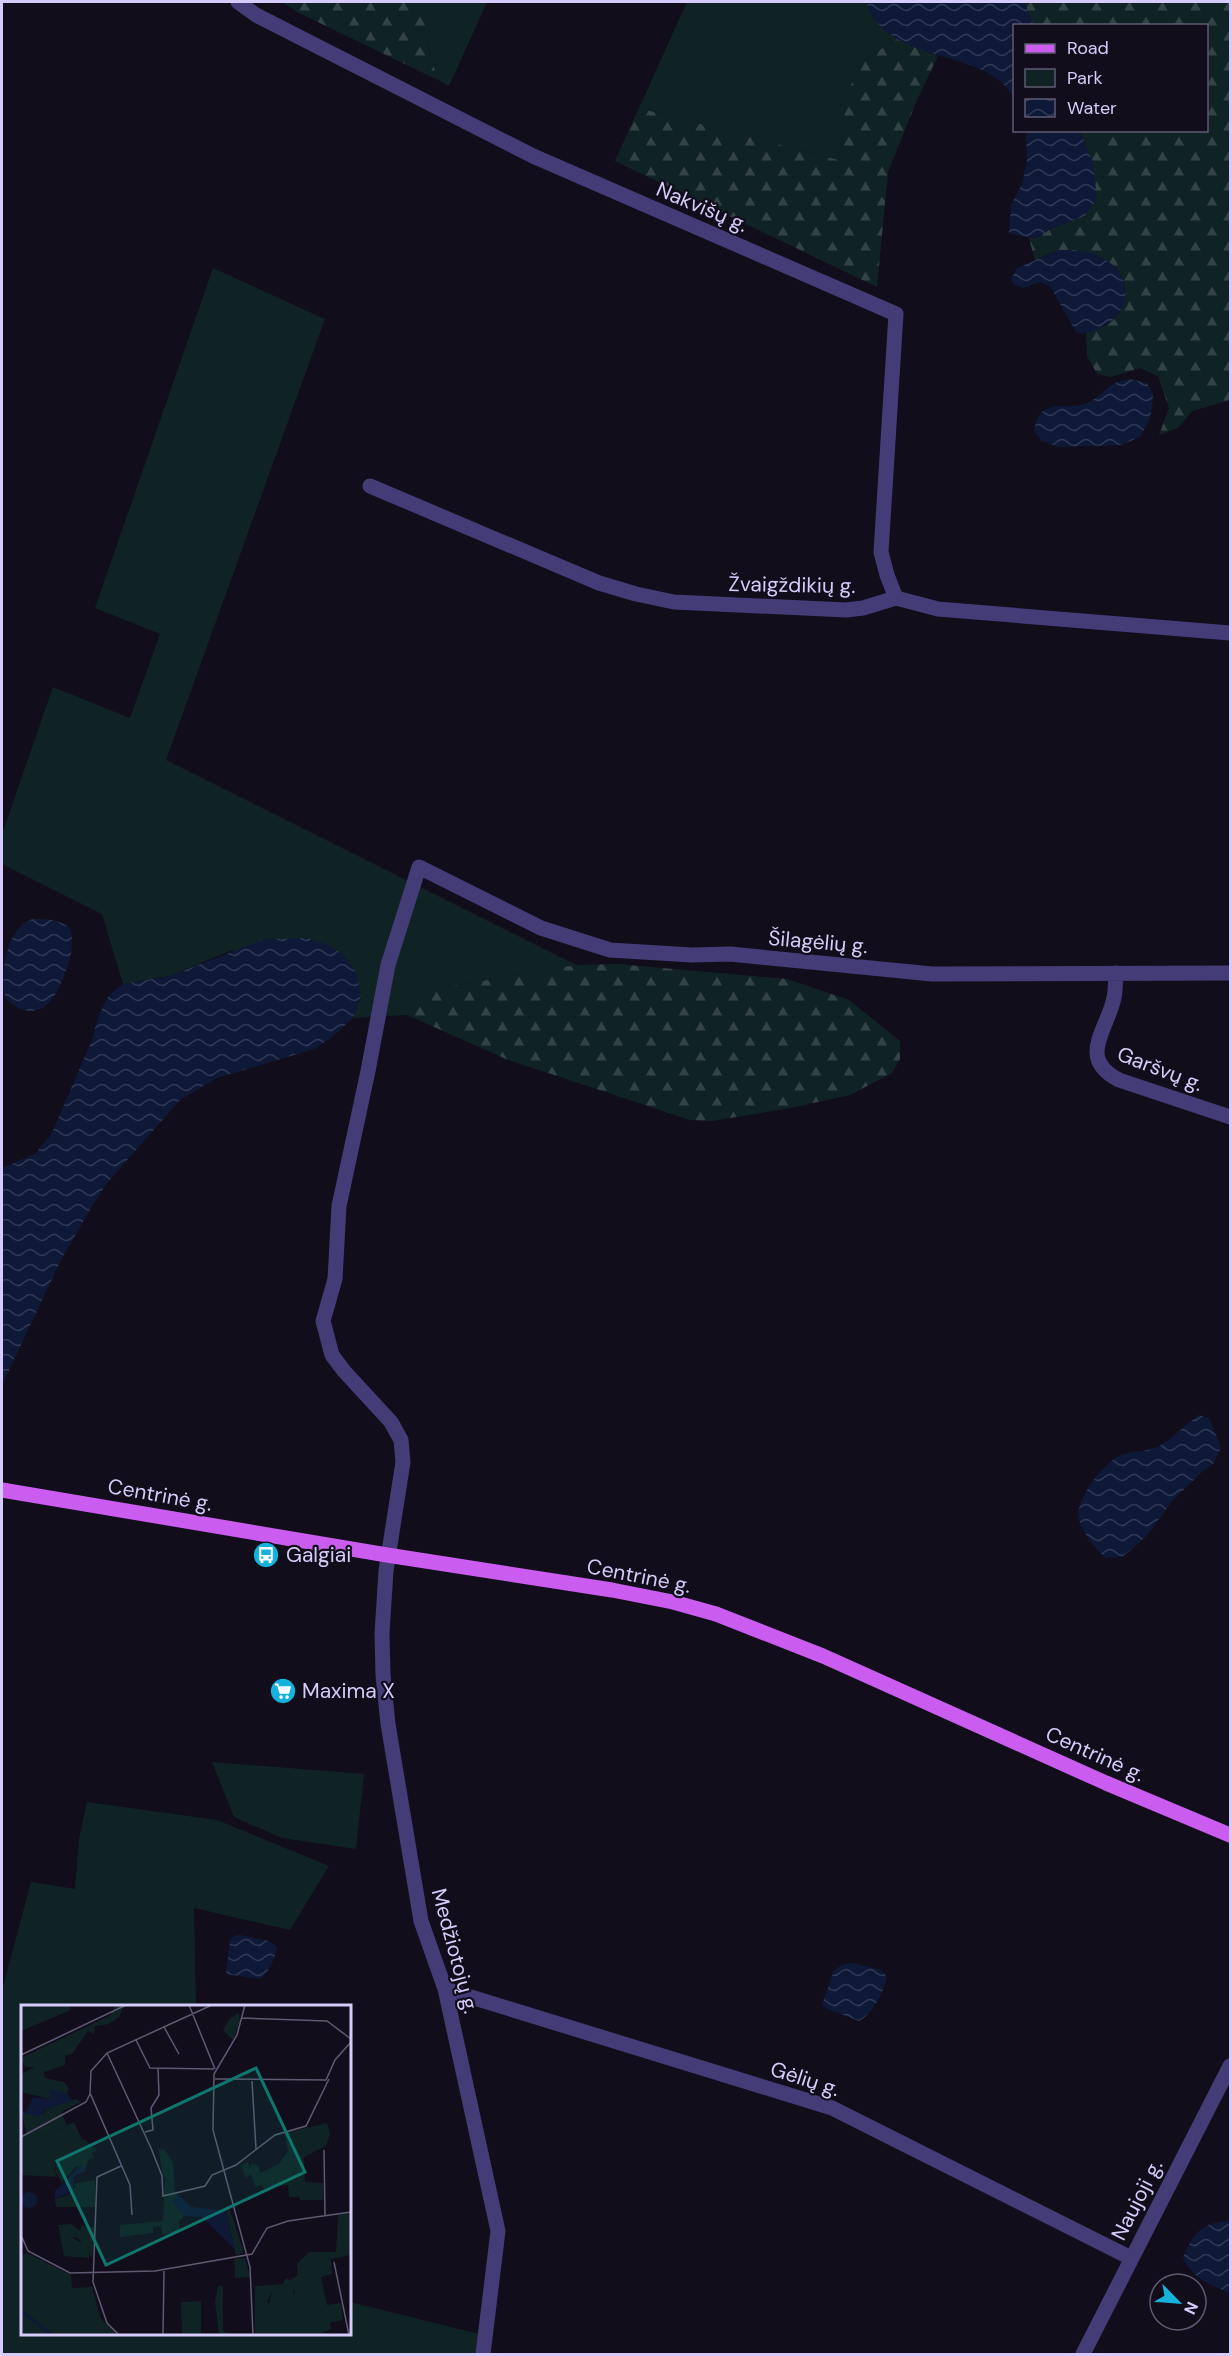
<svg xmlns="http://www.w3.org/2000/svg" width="1232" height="2356" viewBox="0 0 1232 2356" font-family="'DM Sans',sans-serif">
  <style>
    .green { fill: #102324 }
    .forest { fill: url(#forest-firs) }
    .water { fill: url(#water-waves) }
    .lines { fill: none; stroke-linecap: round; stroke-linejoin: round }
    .minor { stroke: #443c76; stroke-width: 15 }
    .major { stroke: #ca5cf0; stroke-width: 15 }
    .labels { text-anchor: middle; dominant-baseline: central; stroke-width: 4.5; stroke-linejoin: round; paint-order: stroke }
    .street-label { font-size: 21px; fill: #d6cbfa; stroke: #110d1b }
    .poi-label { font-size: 21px; fill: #d6cbfa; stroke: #110d1b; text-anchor: start }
    .inset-river { fill: none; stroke: #0e1938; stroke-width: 3 }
    .inset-road { fill: none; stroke: #605974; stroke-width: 1.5 }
    .view { fill: #0f766e; fill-opacity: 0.15; stroke: #0f766e; stroke-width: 3 }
    .inset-edge { fill: none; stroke: #d6cbfa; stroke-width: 3 }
  </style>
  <defs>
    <pattern id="forest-firs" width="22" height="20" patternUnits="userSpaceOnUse" patternTransform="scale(1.5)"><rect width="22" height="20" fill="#102324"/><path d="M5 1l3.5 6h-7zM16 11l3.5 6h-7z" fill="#324245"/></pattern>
    <pattern id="water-waves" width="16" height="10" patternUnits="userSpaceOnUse" patternTransform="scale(1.5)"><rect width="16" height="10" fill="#0e1938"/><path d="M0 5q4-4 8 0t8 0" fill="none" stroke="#303956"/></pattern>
  </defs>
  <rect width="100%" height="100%" fill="#110d1b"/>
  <!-- green -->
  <path class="green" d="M 433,2 L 487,2 L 449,86 L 438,80 L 423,30 Z
    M 687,2 L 866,2 C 872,20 881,28 897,39 L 862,61 L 846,96 L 839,160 L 639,108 Z
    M 213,268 L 325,319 L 166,760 L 576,965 L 434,989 L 413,999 L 407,1015 L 353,1018 L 361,996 L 232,950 L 170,976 L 123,984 L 102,914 L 2,864 L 2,834 L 53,687 L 130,718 L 160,634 L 95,608 Z
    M 212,1762 L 364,1774 L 356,1849 L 282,1838 L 234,1817 Z
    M 87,1802 L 217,1820 L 329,1866 L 290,1930 L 194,1908 L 196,2006 L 22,2006 L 22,2334 L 350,2334 L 350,2302 L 479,2334 L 475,2354 L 2,2353 L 2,1990 L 31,1882 L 75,1889 L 79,1839 Z"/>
  <!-- forest -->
  <path class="forest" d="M 282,2 L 433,2 L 423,30 L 438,80 L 299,13 Z
    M 1024,2 L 1230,2 L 1230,400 L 1192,411 L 1178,428 L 1159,435 L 1169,408 L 1158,376 L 1140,368 L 1111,377 L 1097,374 L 1087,356 L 1086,333 C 1113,326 1127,313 1124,285 C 1123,277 1117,267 1110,263 C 1103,258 1063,250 1056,251 C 1049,253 1042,257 1035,261 L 1029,238 L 1039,237 L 1050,229 L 1085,216 L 1093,163 L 1080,131 L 1206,130 L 1206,26 L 1034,25 Z
    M 897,39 L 938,56 L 917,100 L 888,172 L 877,287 L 615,161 L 639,108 L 839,160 L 846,96 L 862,61 Z
    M 618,964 L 787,979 L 849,1000 L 900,1041 L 900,1059 L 892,1073 L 850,1095 L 785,1109 L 712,1121 L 690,1120 L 506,1059 L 407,1015 L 413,999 L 434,989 L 576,965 Z"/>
  <!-- water -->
  <path class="water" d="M 866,2 L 1024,2 L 1034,25 L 1014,26 L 1014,98 C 987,46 887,67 866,2 Z
    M 1026,131 L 1080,131 L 1093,163 L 1097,199 L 1085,216 L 1050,229 L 1039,237 L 1029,238 L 1009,233 L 1011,205 L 1022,184 L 1027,160 Z
    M 1059,250 C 1073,250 1087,250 1099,256 C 1133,272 1135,310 1102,327 C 1094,332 1085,335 1076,332 L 1050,286 L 1040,282 L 1023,288 L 1013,284 L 1011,279 L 1017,268 Z
    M 1129,379 L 1147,383 L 1153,394 L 1152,409 L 1149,421 L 1140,437 L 1121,445 L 1058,447 L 1041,440 L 1034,431 C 1041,394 1064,412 1087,403 C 1098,399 1105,388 1115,383 C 1119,381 1125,380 1129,379 Z
    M 33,919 C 48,919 58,919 70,928 C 76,948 68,967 60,985 C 52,1004 39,1017 18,1008 C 13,1005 8,1002 5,996 C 0,972 7,926 33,919 Z
    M 308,938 L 326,944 L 343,954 L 356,972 L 361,996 L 353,1018 L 331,1038 L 314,1049 L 217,1078 L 180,1100 L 107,1183 L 91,1208 L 62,1258 L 2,1385 L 2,1168 L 35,1154 L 51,1135 L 92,1040 L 98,1017 L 109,995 L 123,984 L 170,976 L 264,939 Z
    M 1199,1415 L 1209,1418 L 1221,1447 L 1214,1463 L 1203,1471 L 1172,1501 L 1150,1532 L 1138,1544 L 1122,1557 L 1105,1558 C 1095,1547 1084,1536 1079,1520 C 1074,1501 1102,1465 1119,1456 C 1131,1450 1150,1453 1163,1444 C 1175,1436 1186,1424 1199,1415 Z
    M 240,1935 L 269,1941 L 277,1947 C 276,1957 268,1973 260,1979 L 226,1974 L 230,1941 L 233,1936 Z
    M 852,1963 L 881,1970 L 887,1976 C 885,1990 872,2015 859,2021 L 825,2008 L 822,2005 L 834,1970 L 844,1964 Z
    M 1230,2221 L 1230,2293 C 1208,2284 1195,2280 1183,2258 C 1193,2233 1202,2222 1230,2221 Z"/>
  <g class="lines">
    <!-- minor -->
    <path class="minor" d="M 238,2 L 256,15 L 533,156 L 896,314 L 881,552 L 887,575 L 896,598
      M 370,486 L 599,583 L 636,594 L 674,602 L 846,610 L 863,608 L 896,598 L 938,609 L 1230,633
      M 1116,973 C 1115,983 1116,993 1113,1002 C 1104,1034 1079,1059 1119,1080 L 1230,1117
      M 445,1989 L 832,2108 L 1131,2258
      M 483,2354 L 498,2231 L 445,1989 L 421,1921 L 388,1724 L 383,1675 L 382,1633 L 386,1571 L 403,1462 L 401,1440 L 391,1422 L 344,1371 L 332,1355 L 323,1321 L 335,1279 L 339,1206 L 368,1071 L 388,965 L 419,867 L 541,928 L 610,950 L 692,955 L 730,954 L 932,974 L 1230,973
      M 1083,2354 L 1230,2066"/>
    <!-- major -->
    <path class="major" d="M 2,1490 L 387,1555 L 612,1590 L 673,1602 L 716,1614 L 823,1656 L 1106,1783 L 1230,1835"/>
  </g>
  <!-- icons -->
  <defs>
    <g id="bus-disc" transform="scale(1.35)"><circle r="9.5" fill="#14b2dd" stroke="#110d1b"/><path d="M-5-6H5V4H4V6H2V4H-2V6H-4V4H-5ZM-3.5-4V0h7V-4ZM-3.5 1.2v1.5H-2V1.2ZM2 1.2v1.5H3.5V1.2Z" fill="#fff"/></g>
    <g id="supermarket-disc" transform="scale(1.35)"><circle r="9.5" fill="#14b2dd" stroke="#110d1b"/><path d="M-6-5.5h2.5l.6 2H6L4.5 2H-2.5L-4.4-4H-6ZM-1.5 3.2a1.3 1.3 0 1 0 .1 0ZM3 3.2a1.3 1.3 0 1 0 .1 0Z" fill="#fff"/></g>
  </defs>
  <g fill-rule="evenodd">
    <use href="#bus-disc" x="266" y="1555"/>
    <use href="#supermarket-disc" x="283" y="1691"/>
  </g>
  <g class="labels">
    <!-- street labels -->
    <g class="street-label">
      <text transform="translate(702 207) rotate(23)">Nakvišų g.</text>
      <text transform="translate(792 585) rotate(1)">Žvaigždikių g.</text>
      <text transform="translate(818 942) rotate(5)">Šilagėlių g.</text>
      <text transform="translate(1160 1069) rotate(21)">Garšvų g.</text>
      <text transform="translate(160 1495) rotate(10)">Centrinė g.</text>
      <text transform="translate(639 1576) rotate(11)">Centrinė g.</text>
      <text transform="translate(1095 1754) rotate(24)">Centrinė g.</text>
      <text transform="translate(455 1951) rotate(75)">Medžiotojų g.</text>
      <text transform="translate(805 2079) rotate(18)">Gėlių g.</text>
      <text transform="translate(1137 2200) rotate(-63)">Naujoji g.</text>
    </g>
    <!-- poi labels -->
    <g class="poi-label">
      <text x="286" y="1555">Galgiai</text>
      <text x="302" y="1691">Maxima X</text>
    </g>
  </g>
  <!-- overview -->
  <g transform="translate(21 2005)">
    <rect width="330" height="330" fill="#110d1b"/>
    <path d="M 0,0 L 32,0 L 0,16 ZM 218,8 L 219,16 L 212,35 L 202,25 L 209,13 ZM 53,117 L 61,134 L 42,141 L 33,165 L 36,172 L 0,170 L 0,133 L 8,128 L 8,142 L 15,142 L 21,131 ZM 306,118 L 309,129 L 305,141 L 283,152 L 284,177 L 302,178 L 302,195 L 279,195 L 278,192 L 268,192 L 267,180 L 243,184 L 241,180 L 234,182 L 230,169 L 225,173 L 220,160 L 227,157 L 229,164 L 230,159 L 237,160 L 239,168 L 258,159 L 267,146 L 263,128 ZM 144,174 L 157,190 L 152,197 L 163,211 L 158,216 L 158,227 L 141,229 L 140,221 L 132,222 L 132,228 L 99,232 L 99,220 L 142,216 ZM 53,183 L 65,183 L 69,202 L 35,202 L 34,194 L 47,190 ZM 209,205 L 223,247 L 215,251 L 205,206 ZM 330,208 L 330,256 L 329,250 L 310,254 L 311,269 L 300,272 L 306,300 L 320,298 L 322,315 L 309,318 L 310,324 L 295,330 L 234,330 L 234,281 L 262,279 L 251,286 L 246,297 L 257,303 L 267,298 L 274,287 L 270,274 L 277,270 L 276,259 L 288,247 L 315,247 L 317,210 ZM 51,232 L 68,243 L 68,253 L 43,251 L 41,241 ZM 6,248 L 50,270 L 51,283 L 71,282 L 79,313 L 96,330 L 0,330 L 0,251 ZM 197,281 L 202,281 L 202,326 L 214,330 L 198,330 L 194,296 ZM 180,296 L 180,330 L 161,330 L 160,297 Z" fill="#102324"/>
    <path d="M 32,0 L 47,0 L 50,5 L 0,26 L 0,16 ZM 94,0 L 103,0 L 98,12 L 88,19 L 74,21 L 73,29 L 67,26 L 51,49 L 44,51 L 44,60 L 23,67 L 24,73 L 43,77 L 48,83 L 46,89 L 33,86 L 29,94 L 0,87 L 0,69 L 14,62 L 4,62 L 0,53 L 90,10 ZM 55,94 L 60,97 L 40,107 L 46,120 L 21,131 L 15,142 L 8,142 L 0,104 L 5,109 L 22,109 L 26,104 ZM 63,134 L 76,145 L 71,148 L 73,153 L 68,154 L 64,164 L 55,161 L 41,178 L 34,166 L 36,151 L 43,139 ZM 137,143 L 144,145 L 152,158 L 154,186 L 142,170 ZM 74,175 L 74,202 L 69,202 L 65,183 L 56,185 L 52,179 ZM 51,219 L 59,226 L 61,219 L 67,224 L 74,220 L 71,253 L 57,233 L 51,232 L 41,241 L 37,220 ZM 224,253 L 229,272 L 214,273 L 213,254 ZM 0,262 L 36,288 L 61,294 L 73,289 L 80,316 L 96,330 L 48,330 L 39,313 L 45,301 L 33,304 L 31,312 L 38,323 L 33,325 L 24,311 L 0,296 ZM 265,273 L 273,277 L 272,291 L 266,301 L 247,305 L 251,286 L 262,279 ZM 0,303 L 10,311 L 33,330 L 3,316 Z" fill="#102324"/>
    <path d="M 30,84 L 48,90 L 51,96 L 26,104 L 18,111 L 4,109 L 12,92 L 29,94 ZM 60,160 L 65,166 L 53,171 L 52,186 L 34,194 L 34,186 ZM0 195a8 8 0 1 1 16 0a8 8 0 1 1-16 0ZM 157,190 L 171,202 L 205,206 L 214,244 L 181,212 L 163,211 L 152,197 Z" fill="#0e1938"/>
    <path class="inset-river" d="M 0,306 L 31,330"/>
    <path class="inset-road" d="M 168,0 L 194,64M 224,0 L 216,30 L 193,69 L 192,125 L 229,262 L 232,330M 221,13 L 306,16 L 330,34M 143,22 L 158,49M 115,35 L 129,63 L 193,64M 86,48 L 130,143 L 141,171 L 142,191 L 184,181 L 191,170 L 215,160 L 254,130 L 285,121 L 308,74M 0,50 L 105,0M 194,74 L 305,75 L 314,55 L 330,37M 231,76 L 235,144M 124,127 L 132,125 L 130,103 L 138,90 L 137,63M 0,132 L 65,97 L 69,89M 303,145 L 304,211M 111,210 L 109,180 L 69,88 L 70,66 L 86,48 L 191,0M 0,230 L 7,246 L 49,268 L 134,266 L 231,249 L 246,223 L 267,216 L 330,207M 313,257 L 328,330M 98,330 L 86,318 L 72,277 L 76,172 L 100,161M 142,330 L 143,266"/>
    <path class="view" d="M 235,63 L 284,167 L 85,260 L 36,156 Z"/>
    <rect width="330" height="330" class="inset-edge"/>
  </g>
  <!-- border -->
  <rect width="1232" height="2356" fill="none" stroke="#d6cbfa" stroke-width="6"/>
  <!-- legend -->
  <rect x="1013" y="24" width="195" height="108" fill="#110d1b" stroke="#605974" stroke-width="1.5"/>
  <rect x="1025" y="44" width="30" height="9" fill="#ca5cf0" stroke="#605974" stroke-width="1.5"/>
  <text x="1067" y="54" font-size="18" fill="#d6cbfa">Road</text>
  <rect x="1025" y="69" width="30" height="18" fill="#102324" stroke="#605974" stroke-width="1.5"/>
  <text x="1067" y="84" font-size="18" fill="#d6cbfa">Park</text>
  <rect x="1025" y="99" width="30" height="18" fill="url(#water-waves)" stroke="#605974" stroke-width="1.5"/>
  <text x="1067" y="114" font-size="18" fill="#d6cbfa">Water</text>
  <!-- north arrow -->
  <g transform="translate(1178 2302) rotate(115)"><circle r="28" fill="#110d1b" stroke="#605974" stroke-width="1.5"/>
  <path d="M0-4.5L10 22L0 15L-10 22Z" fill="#14b2dd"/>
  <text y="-9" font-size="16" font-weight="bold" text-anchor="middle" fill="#d6cbfa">N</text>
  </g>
</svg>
